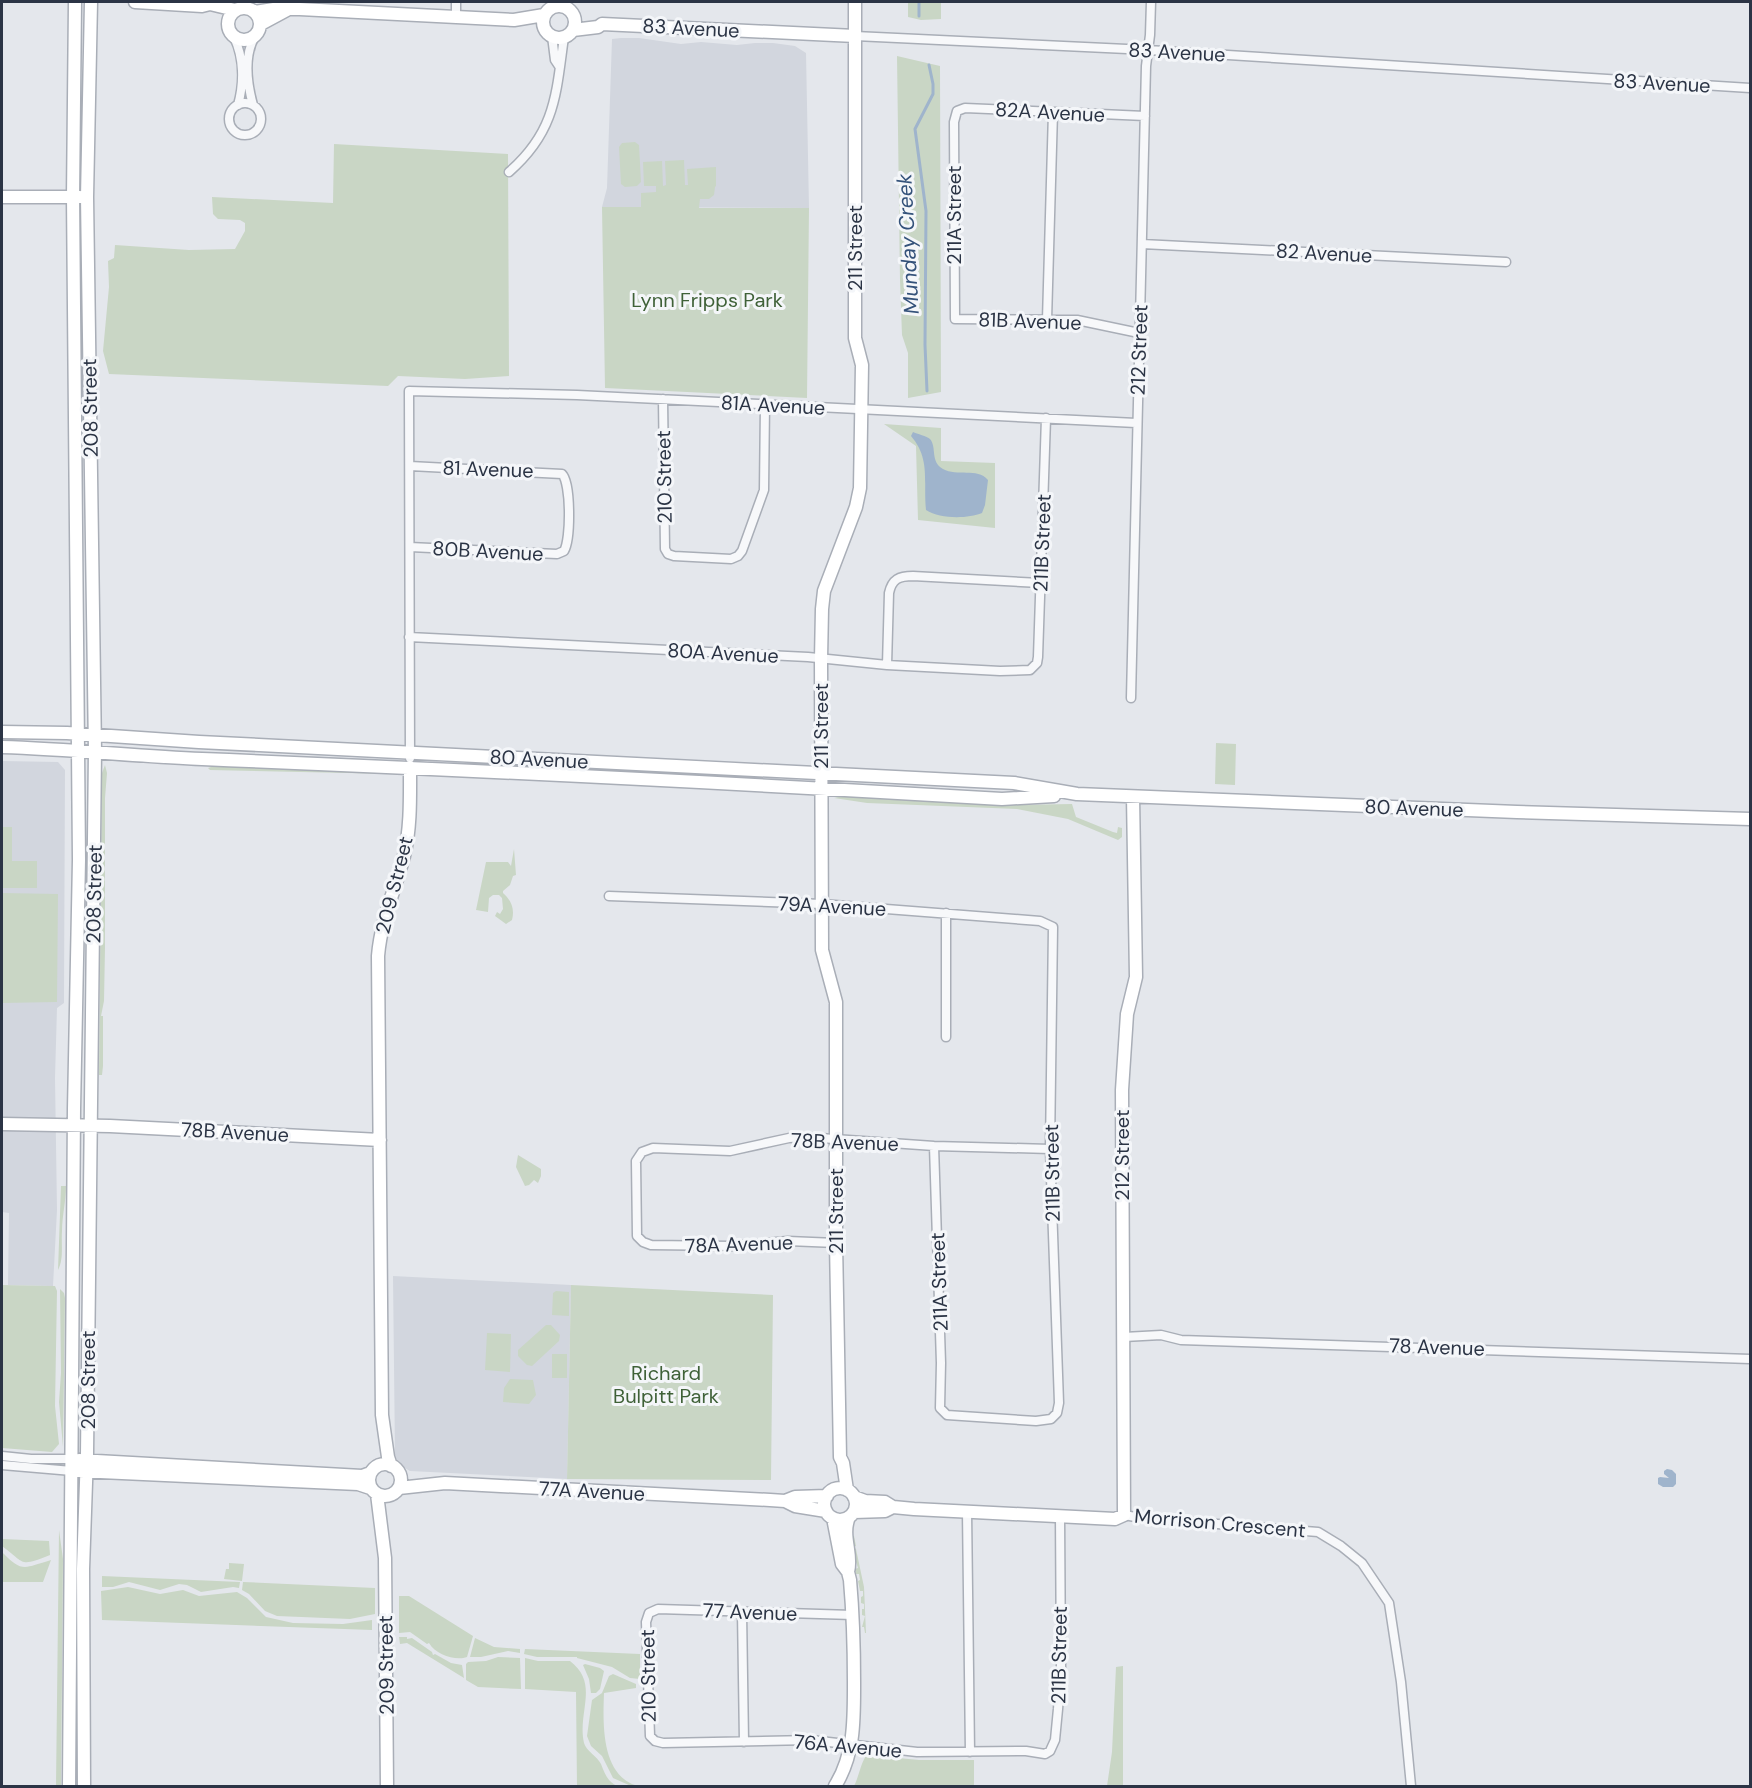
<svg xmlns="http://www.w3.org/2000/svg" width="1752" height="1788" viewBox="0 0 1752 1788" font-family="'DM Sans',sans-serif">
  <style>
    .built { fill: #d2d6de }
    .green { fill: #c9d6c5 }
    .water { fill: #9fb4cc }
    .lines { fill: none; stroke-linecap: round; stroke-linejoin: round }
    .stream { stroke: #9fb4cc; stroke-width: 3 }
    .street-casing { stroke: #a9aeb7; stroke-width: 11 }
    .secondary-casing { stroke: #a9aeb7; stroke-width: 15 }
    .street { stroke: #f7f8fa; stroke-width: 8 }
    .secondary { stroke: #fff; stroke-width: 12 }
    .labels { text-anchor: middle; dominant-baseline: central; stroke-width: 6; stroke-linejoin: round; paint-order: stroke }
    .street-label { font-size: 20px; fill: #2b3445; stroke: #f4f6f9 }
    .park-label { font-size: 20px; fill: #3f6138; stroke: #f4f6f9 }
    .water-label { font-size: 21px; font-style: italic; fill: #34527a; stroke: #f4f6f9 }
  </style>
  <rect width="100%" height="100%" fill="#e4e7ec"/>
  <!-- built -->
  <path class="built" d="M 621,38 L 639,38 L 681,44 L 701,42 L 737,45 L 755,43 L 773,43 L 795,46 L 806,53 L 809,208 L 602,207 L 607,188 L 612,39 Z
    M 2,761 L 58,762 L 65,770 L 64,993 L 64,1003 L 57,1008 L 55,1078 L 57,1210 L 53,1286 L 8,1285 L 9,1213 L 2,1212 Z
    M 393,1276 L 571,1285 L 567,1479 L 410,1471 L 398,1464 L 395,1455 Z"/>
  <!-- green -->
  <path class="green" d="M 908,2 L 941,2 L 941,19 L 921,20 L 908,17 Z
    M 897,56 L 940,66 L 941,392 L 908,398 L 908,353 L 902,335 L 900,280 Z
    M 635,142 L 639,145 L 641,182 L 637,186 L 625,187 L 621,184 L 619,147 L 622,143 Z
    M 334,144 L 508,154 L 509,376 L 465,379 L 398,376 L 388,386 L 109,374 L 103,351 L 109,287 L 108,261 L 114,258 L 115,245 L 189,250 L 235,249 L 245,231 L 245,223 L 240,220 L 218,219 L 213,214 L 212,197 L 333,203 Z
    M 684,160 L 685,185 L 688,185 L 687,169 L 716,167 L 716,186 L 715,187 L 714,195 L 709,199 L 700,199 L 699,208 L 809,208 L 807,398 L 605,388 L 602,207 L 641,207 L 641,193 L 656,192 L 656,186 L 644,186 L 643,162 L 662,161 L 663,186 L 666,185 L 665,161 Z
    M 884,424 L 941,428 L 941,461 L 995,463 L 995,528 L 918,520 L 916,446 Z
    M 1216,743 L 1236,744 L 1235,785 L 1215,784 Z
    M 105,765 L 107,773 L 105,798 L 105,948 L 104,1001 L 101,1016 L 103,1016 L 103,1066 L 102,1075 L 99,1075 L 102,773 Z
    M 214,766 L 374,772 L 394,774 L 210,770 L 208,768 Z
    M 843,796 L 1015,805 L 1072,804 L 1076,817 L 1113,832 L 1117,833 L 1118,827 L 1122,828 L 1122,837 L 1118,840 L 1068,819 L 1017,809 L 867,803 L 834,798 Z
    M 2,827 L 12,827 L 12,861 L 37,861 L 37,888 L 2,888 Z
    M 514,849 L 516,875 L 513,876 L 510,885 L 503,891 L 503,893 C 511,900 515,909 512,920 L 506,924 L 495,916 L 497,912 L 500,914 L 503,909 L 502,898 L 499,895 L 493,895 L 489,898 L 488,912 L 476,910 L 486,862 L 508,862 L 511,866 Z
    M 2,893 L 58,894 L 57,1002 L 2,1003 Z
    M 518,1155 L 541,1169 L 541,1176 L 538,1183 L 534,1180 L 529,1185 L 525,1186 L 516,1167 Z
    M 61,1186 L 66,1186 C 66,1201 62,1216 62,1231 C 61,1244 64,1259 58,1270 Z
    M 2,1285 L 55,1286 L 57,1291 L 55,1406 L 59,1444 L 52,1452 L 2,1448 Z
    M 571,1285 L 773,1295 L 771,1480 L 567,1479 Z
    M 60,1289 L 64,1293 L 65,1298 L 63,1447 L 59,1402 L 61,1373 Z
    M 556,1291 L 569,1292 L 569,1316 L 552,1315 L 553,1293 Z
    M 546,1325 L 551,1325 L 560,1335 L 559,1341 L 532,1366 L 527,1365 L 518,1356 L 518,1350 Z
    M 487,1333 L 511,1334 L 510,1372 L 485,1370 Z
    M 552,1354 L 567,1354 L 567,1378 L 552,1378 Z
    M 510,1379 L 533,1380 L 536,1395 L 529,1404 L 503,1402 L 504,1388 Z
    M 59,1530 L 63,1559 L 61,1786 L 56,1786 Z
    M 849,1536 L 854,1536 L 856,1546 L 853,1547 L 856,1549 L 864,1587 L 866,1633 L 865,1633 L 864,1627 L 862,1627 L 865,1616 L 862,1615 L 862,1609 L 864,1609 L 864,1604 L 861,1603 L 861,1597 L 863,1596 L 863,1591 L 860,1591 L 858,1581 L 860,1580 L 859,1574 L 856,1574 L 855,1569 L 858,1568 L 856,1562 L 854,1562 L 853,1557 L 855,1556 Z
    M 2,1539 L 49,1541 L 50,1555 C 19,1567 26,1564 2,1546 Z
    M 2,1552 C 22,1573 24,1568 51,1560 L 43,1582 L 2,1582 Z
    M 229,1563 L 244,1564 L 242,1581 L 224,1579 L 226,1569 L 229,1569 Z
    M 102,1576 L 240,1582 L 239,1588 L 233,1587 L 201,1592 L 187,1585 L 179,1584 L 160,1590 L 129,1582 L 113,1587 L 102,1587 Z
    M 243,1582 L 375,1588 L 375,1614 L 350,1619 L 277,1616 L 265,1611 L 249,1594 L 242,1590 Z
    M 128,1587 L 160,1594 L 183,1590 L 199,1596 L 237,1592 L 247,1598 L 266,1617 L 293,1623 L 343,1624 L 372,1620 L 372,1630 L 102,1620 L 101,1591 Z
    M 399,1596 L 409,1596 L 473,1636 L 467,1657 C 456,1661 436,1655 429,1643 L 427,1644 L 410,1632 L 399,1633 Z
    M 399,1637 L 407,1637 L 407,1639 L 412,1638 L 432,1652 L 433,1655 L 435,1654 L 451,1663 L 462,1665 L 464,1678 L 407,1643 L 400,1644 Z
    M 475,1638 L 494,1647 L 520,1649 L 520,1653 L 508,1651 L 481,1657 L 470,1657 Z
    M 525,1649 L 640,1654 L 640,1679 L 630,1678 L 612,1667 L 577,1658 L 577,1657 L 537,1657 L 524,1654 Z
    M 498,1657 L 520,1658 L 521,1689 L 478,1687 L 466,1680 L 466,1664 L 468,1662 L 486,1661 Z
    M 525,1658 L 538,1661 L 570,1661 C 600,1684 577,1712 584,1743 C 586,1751 597,1756 601,1764 C 605,1774 607,1781 617,1786 L 577,1786 L 576,1692 L 525,1689 Z
    M 585,1664 L 600,1668 L 604,1671 L 600,1689 L 596,1693 L 591,1693 L 589,1679 L 583,1665 Z
    M 1123,1666 L 1123,1786 L 1107,1786 L 1112,1752 L 1116,1667 Z
    M 613,1674 L 636,1684 L 636,1688 L 604,1693 C 603,1721 601,1768 630,1783 C 635,1786 642,1786 648,1786 L 631,1786 L 613,1778 L 602,1756 L 591,1746 L 587,1736 L 592,1700 L 602,1693 L 609,1676 Z
    M 867,1755 L 919,1760 L 974,1760 L 974,1786 L 854,1786 C 859,1777 861,1761 867,1755 Z"/>
  <!-- water -->
  <path class="water" d="M 913,432 C 917,434 927,436 930,439 C 937,447 930,462 943,469 C 957,477 977,467 988,480 L 985,505 L 982,513 C 967,519 940,519 926,510 C 923,482 931,459 911,436 Z
    M 1667,1469 L 1672,1470 L 1676,1474 L 1676,1484 L 1673,1487 L 1663,1487 L 1658,1484 L 1658,1478 L 1660,1477 L 1669,1478 L 1664,1474 L 1664,1471 Z"/>
  <g class="lines">
    <!-- stream -->
    <path class="stream" d="M 919,2 L 919,16
      M 927,391 L 925,345 L 926,211 L 915,129 L 933,94 L 933,84 L 929,65"/>
    <!-- street casing -->
    <g class="street-casing">
      <path id="street" d="M 456,2 L 456,16
        M 564,2 L 565,7
        M 553,7 L 554,2
        M 552,36 L 555,60 L 559,66
        M 855,36 L 1148,50 L 1750,88
        M 234,37 C 244,58 244,83 238,105
        M229 119a16 16 0 1 1 32 0a16 16 0 1 1-32 0Z
        M 253,105 C 247,83 243,57 255,36
        M 509,172 C 556,131 556,94 564,37
        M 1142,244 L 1506,262
        M 1047,320 L 1053,112
        M 1139,333 L 1077,320 L 955,319 L 954,122 L 957,111 L 965,108 L 1145,116
        M 663,399 L 665,549 L 668,554 L 674,556 L 731,559 L 738,556 L 742,551 L 764,490 L 765,404
        M 410,547 L 557,554 L 564,551 C 571,539 571,483 562,474 L 410,466
        M 409,637 L 808,657 L 887,665 L 1000,671 L 1030,670 L 1037,663 L 1038,657 L 1046,418
        M 887,665 L 889,593 C 892,579 899,576 913,576 L 1040,583
        M 1131,698 L 1146,66 L 1150,35 L 1151,2
        M 410,758 L 409,391 L 577,395 L 1136,423
        M 609,896 L 822,904 L 1040,921 L 1053,927 L 1050,1149 L 1059,1403 L 1057,1413 L 1051,1419 L 1036,1421 L 947,1415 L 940,1408 L 941,1363 L 934,1146
        M 946,1037 L 946,913
        M 836,1243 L 788,1241 L 732,1246 L 651,1245 L 643,1242 L 637,1236 L 636,1161 L 642,1152 L 653,1148 L 730,1151 L 789,1138 L 806,1137 L 934,1146 L 1050,1149
        M 1124,1337 L 1161,1335 L 1181,1340 L 1750,1359
        M 2,1456 L 31,1459 L 72,1459
        M 2,1465 L 72,1471
        M 967,1511 L 970,1752
        M 1124,1515 L 1141,1518 L 1318,1532 L 1341,1546 L 1362,1563 L 1389,1603 L 1401,1682 L 1411,1786
        M 742,1612 L 744,1742
        M 853,1615 L 658,1609 L 649,1613 L 646,1622 L 650,1736 L 655,1741 L 663,1743 L 811,1740 L 917,1752 L 1026,1751 L 1045,1754 L 1050,1751 L 1055,1740 L 1058,1709 L 1061,1668 L 1060,1516"/>
    </g>
    <!-- secondary casing -->
    <g class="secondary-casing">
      <path id="secondary" d="M 135,2 L 202,6 L 210,4 L 235,10
        M543 22a16 16 0 1 1 32 0a16 16 0 1 1-32 0Z
        M228 24a16 16 0 1 1 32 0a16 16 0 1 1-32 0Z
        M 255,12 L 280,8 L 514,20 L 544,15
        M 261,24 L 287,10
        M 573,30 L 598,27 L 602,24 L 855,36
        M 2,197 L 80,197
        M 2,732 L 67,733 L 199,742 L 1014,783 L 1077,794 L 1517,812 L 1750,819
        M 2,747 C 69,749 135,756 202,759 C 469,770 735,783 1002,799 L 1054,796
        M 2,1124 L 110,1126 L 380,1140
        M 79,1460 L 362,1476 L 370,1473
        M369 1480a16 16 0 1 1 32 0a16 16 0 1 1-32 0Z
        M 391,1466 L 388,1457 L 382,1415 L 378,956 C 381,920 395,890 404,856 C 411,827 410,797 410,767
        M 79,1471 L 358,1484 L 370,1488
        M 399,1488 L 445,1483 L 770,1500 L 785,1501 L 795,1506 L 826,1511
        M824 1504a16 16 0 1 1 32 0a16 16 0 1 1-32 0Z
        M 847,1490 L 843,1463 L 840,1457 L 836,1243 L 836,1002 L 822,950 L 821,659 L 822,609 L 824,591 L 856,507 L 860,488 L 862,365 L 855,338 L 855,2
        M 377,1494 L 385,1558 L 387,1786
        M 854,1497 L 865,1501 L 885,1502 L 893,1507 L 914,1509 L 1115,1519 L 1124,1515 L 1122,1090 L 1127,1014 L 1136,977 L 1133,797
        M 785,1501 L 795,1497 L 827,1496
        M 854,1512 L 885,1511 L 893,1507
        M 833,1518 L 842,1564 L 848,1572 L 850,1580 C 853,1614 854,1648 854,1682 C 854,1719 855,1754 835,1786
        M 848,1572 C 853,1554 841,1536 849,1517
        M 69,1786 L 74,1109 L 79,860 L 73,197 L 75,2
        M 84,1786 L 83,1569 L 87,1454 L 95,751 L 87,197 L 91,2"/>
    </g>
    <!-- street -->
    <use href="#street" class="street"/>
    <!-- secondary -->
    <use href="#secondary" class="secondary"/>
  </g>
  <g class="labels">
    <!-- street labels -->
    <g class="street-label">
      <text transform="translate(691 28) rotate(3)">83 Avenue</text>
      <text transform="translate(1177 52) rotate(3)">83 Avenue</text>
      <text transform="translate(1662 83) rotate(3)">83 Avenue</text>
      <text transform="translate(1050 112) rotate(3)">82A Avenue</text>
      <text transform="translate(954 215) rotate(-90)">211A Street</text>
      <text transform="translate(855 248) rotate(-90)">211 Street</text>
      <text transform="translate(1324 253) rotate(3)">82 Avenue</text>
      <text transform="translate(1030 321) rotate(2)">81B Avenue</text>
      <text transform="translate(1139 350) rotate(-88)">212 Street</text>
      <text transform="translate(773 405) rotate(3)">81A Avenue</text>
      <text transform="translate(90 408) rotate(-91)">208 Street</text>
      <text transform="translate(488 469) rotate(2)">81 Avenue</text>
      <text transform="translate(664 477) rotate(-91)">210 Street</text>
      <text transform="translate(1042 543) rotate(-88)">211B Street</text>
      <text transform="translate(488 551) rotate(3)">80B Avenue</text>
      <text transform="translate(723 653) rotate(3)">80A Avenue</text>
      <text transform="translate(821 726) rotate(-90)">211 Street</text>
      <text transform="translate(539 759) rotate(3)">80 Avenue</text>
      <text transform="translate(1414 808) rotate(2)">80 Avenue</text>
      <text transform="translate(394 885) rotate(-76)">209 Street</text>
      <text transform="translate(94 894) rotate(-89)">208 Street</text>
      <text transform="translate(832 906) rotate(3)">79A Avenue</text>
      <text transform="translate(235 1132) rotate(3)">78B Avenue</text>
      <text transform="translate(845 1142) rotate(2)">78B Avenue</text>
      <text transform="translate(1122 1155) rotate(-90)">212 Street</text>
      <text transform="translate(1052 1173) rotate(-91)">211B Street</text>
      <text transform="translate(836 1211) rotate(-90)">211 Street</text>
      <text transform="translate(739 1244) rotate(-2)">78A Avenue</text>
      <text transform="translate(939 1282) rotate(-92)">211A Street</text>
      <text transform="translate(1437 1347) rotate(2)">78 Avenue</text>
      <text transform="translate(88 1380) rotate(-90)">208 Street</text>
      <text transform="translate(592 1491) rotate(3)">77A Avenue</text>
      <text transform="translate(1220 1523) rotate(5)">Morrison Crescent</text>
      <text transform="translate(750 1612) rotate(2)">77 Avenue</text>
      <text transform="translate(1059 1655) rotate(-89)">211B Street</text>
      <text transform="translate(386 1665) rotate(-91)">209 Street</text>
      <text transform="translate(648 1676) rotate(-91)">210 Street</text>
      <text transform="translate(848 1746) rotate(5)">76A Avenue</text>
    </g>
    <!-- park labels -->
    <g class="park-label">
      <text x="707" y="300">Lynn Fripps Park</text>
      <text x="666" y="1373">Richard<tspan x="666" dy="23">Bulpitt Park</tspan></text>
    </g>
    <!-- water labels -->
    <g class="water-label">
      <text transform="translate(908 244) rotate(-93)">Munday Creek</text>
    </g>
  </g>
  <!-- border -->
  <rect width="1752" height="1788" fill="none" stroke="#2b3445" stroke-width="6"/>
</svg>
